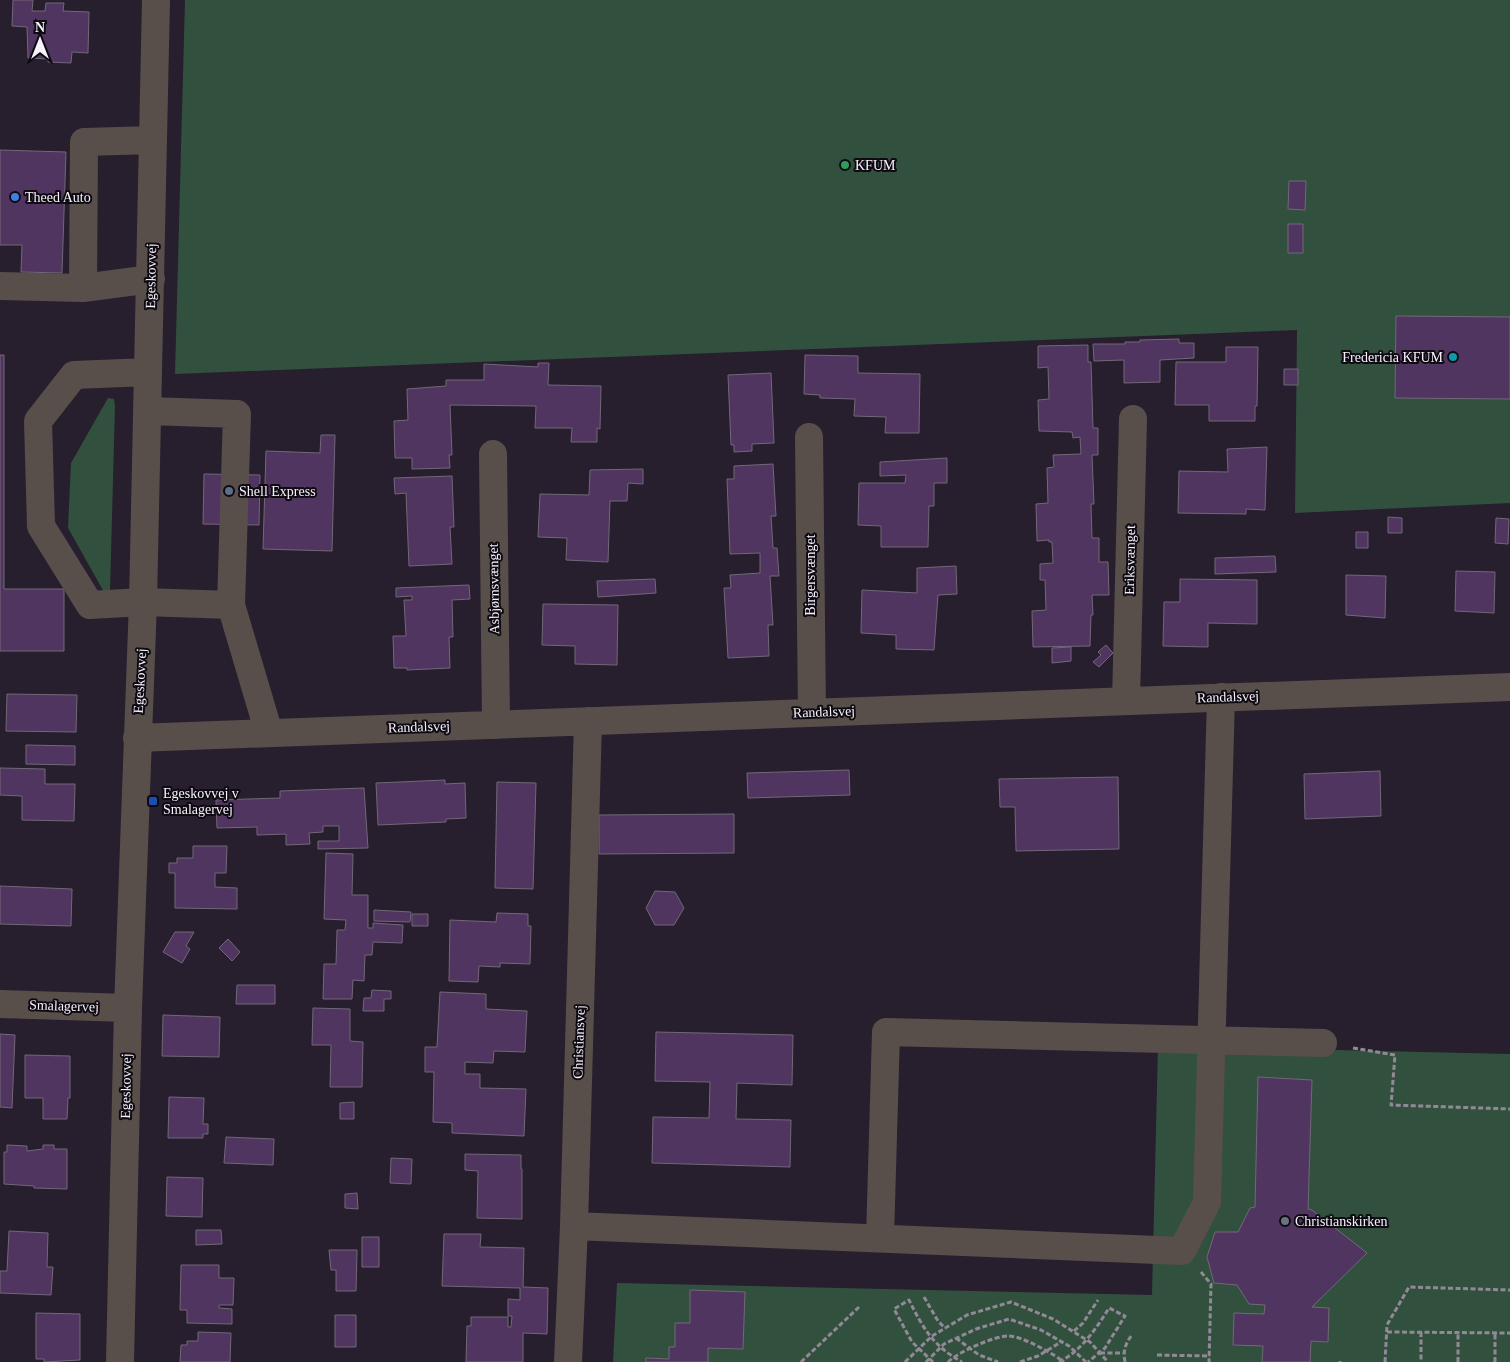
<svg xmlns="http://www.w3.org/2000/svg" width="1510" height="1362" viewBox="0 0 1510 1362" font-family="'Times New Roman',serif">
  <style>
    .green { fill: #32503e }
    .building { fill: #4f355f; stroke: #726879 }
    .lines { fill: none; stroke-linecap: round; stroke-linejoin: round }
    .path { stroke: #918a96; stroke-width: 3; stroke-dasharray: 5 2.5; stroke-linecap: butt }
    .minor { stroke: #584f4b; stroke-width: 28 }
    .leisure-dot { fill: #2e9e5b; stroke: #0e0a11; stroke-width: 2 }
    .shop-dot { fill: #3f7fe0; stroke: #0e0a11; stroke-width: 2 }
    .culture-dot { fill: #0f9aa8; stroke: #0e0a11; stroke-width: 2 }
    .service-dot { fill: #5c6f8a; stroke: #0e0a11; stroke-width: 2 }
    .transit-dot { fill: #1a4fb4; stroke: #0e0a11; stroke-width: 2 }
    .worship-dot { fill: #6b7280; stroke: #0e0a11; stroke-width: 2 }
    .labels { text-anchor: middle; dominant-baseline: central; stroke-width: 4; stroke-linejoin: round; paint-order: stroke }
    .poi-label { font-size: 14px; fill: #f8f2fc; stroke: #0e0a11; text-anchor: start }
    .street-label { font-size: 14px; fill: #f8f2fc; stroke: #0e0a11 }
  </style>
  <rect width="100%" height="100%" fill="#271f2d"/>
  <!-- green -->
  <path class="green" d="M 185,0 L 1510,0 L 1510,503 L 1295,513 L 1297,330 L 175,374 Z
    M 108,398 L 114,399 L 115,406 L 110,591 L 104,592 L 68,528 L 71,463 Z
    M 1158,1046 L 1510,1054 L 1510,1362 L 613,1362 L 617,1283 L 1152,1295 Z"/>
  <!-- building -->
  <path class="building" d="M 13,0 L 33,0 L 32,11 L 45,11 L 46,3 L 64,3 L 63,11 L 89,12 L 88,53 L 72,52 L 71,63 L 48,62 L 48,59 L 28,58 L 27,27 L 12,26 Z
    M 0,150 L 66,152 L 62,273 L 21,272 L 22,245 L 0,245 Z
    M 1289,181 L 1306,181 L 1305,210 L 1288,209 Z
    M 1288,224 L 1303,224 L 1303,253 L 1288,253 Z
    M 1396,316 L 1510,317 L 1510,399 L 1395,398 Z
    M 1179,339 L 1179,343 L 1194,343 L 1194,358 L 1160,360 L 1160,382 L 1124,383 L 1124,360 L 1094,361 L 1093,344 L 1125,344 L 1125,342 L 1140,342 L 1140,340 Z
    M 1088,345 L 1088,362 L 1091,362 L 1093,428 L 1098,428 L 1098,455 L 1092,455 L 1094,504 L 1091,504 L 1092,538 L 1099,538 L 1099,562 L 1108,562 L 1109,595 L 1092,595 L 1093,615 L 1091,615 L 1090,646 L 1033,647 L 1032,611 L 1046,610 L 1045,580 L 1040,580 L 1040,564 L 1053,563 L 1052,542 L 1049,542 L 1049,540 L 1037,541 L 1036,504 L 1048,503 L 1047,468 L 1054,467 L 1053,455 L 1081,454 L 1080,437 L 1073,438 L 1072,432 L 1039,431 L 1038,400 L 1049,399 L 1048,367 L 1038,368 L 1038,346 Z
    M 1226,347 L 1258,347 L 1257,406 L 1255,406 L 1255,421 L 1209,421 L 1209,405 L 1175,405 L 1176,362 L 1226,362 Z
    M 0,355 L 4,355 L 4,589 L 64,589 L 64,651 L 0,651 Z
    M 805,355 L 858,356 L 858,373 L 920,374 L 919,433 L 885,433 L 886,417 L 854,416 L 855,399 L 820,398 L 820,395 L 804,394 Z
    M 538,363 L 549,363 L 548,385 L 601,386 L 600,429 L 597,428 L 597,442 L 571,442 L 572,428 L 535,428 L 536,406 L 450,405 L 452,455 L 449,455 L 450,468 L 412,469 L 412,458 L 395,458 L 394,421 L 408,420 L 407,389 L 446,386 L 446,380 L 484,380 L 484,364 L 538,367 Z
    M 1284,369 L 1298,369 L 1298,385 L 1284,385 Z
    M 771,373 L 774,443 L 752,444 L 752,451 L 734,452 L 734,445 L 731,445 L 728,375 Z
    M 321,435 L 335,435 L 332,551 L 263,549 L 266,451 L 320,453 Z
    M 1267,447 L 1265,510 L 1246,509 L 1246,514 L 1178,513 L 1179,471 L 1228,472 L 1227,449 Z
    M 947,458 L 947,483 L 934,483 L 934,506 L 929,506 L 928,547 L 881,547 L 881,526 L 858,525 L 859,483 L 905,483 L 906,475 L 880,476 L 880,462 Z
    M 773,464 L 776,516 L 771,516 L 773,548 L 777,548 L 779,576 L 770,576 L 773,625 L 768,625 L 769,656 L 728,658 L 724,588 L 731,588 L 730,575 L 760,573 L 760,553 L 730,554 L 727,479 L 734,479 L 734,466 Z
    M 643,469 L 643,484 L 628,483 L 627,501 L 610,501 L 608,562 L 566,560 L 567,538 L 538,537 L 540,494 L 589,495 L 590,470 Z
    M 204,474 L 260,475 L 259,525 L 203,524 Z
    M 452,476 L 454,527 L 450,527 L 452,564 L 409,566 L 406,493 L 395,494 L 394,478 Z
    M 1388,517 L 1402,518 L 1402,533 L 1388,533 Z
    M 1496,518 L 1509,519 L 1508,544 L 1495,543 Z
    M 1356,532 L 1368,532 L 1368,548 L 1356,548 Z
    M 1275,556 L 1276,572 L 1215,574 L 1215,558 Z
    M 956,566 L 957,594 L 938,595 L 934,650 L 896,649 L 896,635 L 861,633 L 862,590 L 917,593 L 917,568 Z
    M 1456,571 L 1495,572 L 1494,613 L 1455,611 Z
    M 1346,575 L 1386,576 L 1385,618 L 1346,615 Z
    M 655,579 L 656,593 L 598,597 L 597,581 Z
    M 1180,579 L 1257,580 L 1257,624 L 1208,623 L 1208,647 L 1163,646 L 1164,602 L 1180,602 Z
    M 469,585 L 470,599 L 452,600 L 453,637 L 449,637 L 450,668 L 407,670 L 407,668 L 394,668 L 393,636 L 406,636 L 404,600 L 412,600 L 412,596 L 396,597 L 396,588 Z
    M 543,604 L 618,605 L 617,665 L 575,664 L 575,646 L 542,645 Z
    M 1106,645 L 1113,653 L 1099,667 L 1093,662 L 1101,655 L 1098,652 Z
    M 1071,647 L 1071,661 L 1052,663 L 1052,648 Z
    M 7,694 L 77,695 L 76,732 L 6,731 Z
    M 26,745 L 75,746 L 75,765 L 26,764 Z
    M 0,768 L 45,769 L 45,784 L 75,784 L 74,821 L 22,820 L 22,796 L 0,795 Z
    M 849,770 L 850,795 L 748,798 L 747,773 Z
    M 1380,771 L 1381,816 L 1305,819 L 1304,774 Z
    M 1118,777 L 1119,849 L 1016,851 L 1015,807 L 1000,807 L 999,779 Z
    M 445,780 L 445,784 L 465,783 L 466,818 L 446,819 L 446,822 L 378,825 L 376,783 Z
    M 497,782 L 536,783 L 533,889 L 495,888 Z
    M 364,788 L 368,848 L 318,849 L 318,841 L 339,841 L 339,826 L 323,826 L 323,832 L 309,833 L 310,844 L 286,845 L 286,834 L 257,835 L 257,827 L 217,828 L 216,800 L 280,798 L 280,791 Z
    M 734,814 L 734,853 L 599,854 L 599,815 Z
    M 193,846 L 227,846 L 226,873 L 215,873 L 215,887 L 237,888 L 237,909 L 175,908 L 175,873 L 169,873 L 169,863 L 177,863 L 177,858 L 193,858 Z
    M 326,853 L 353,854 L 352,895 L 368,895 L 368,928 L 373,928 L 373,923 L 403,925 L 402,943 L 373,942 L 372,955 L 365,955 L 364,981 L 353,980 L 352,999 L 323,999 L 324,964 L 336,964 L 337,930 L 345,930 L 346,920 L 324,919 Z
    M 0,886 L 72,889 L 71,926 L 0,924 Z
    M 655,891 L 675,892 L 684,908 L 674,925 L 655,925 L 646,908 Z
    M 374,910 L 411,912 L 410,922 L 374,921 Z
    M 497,913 L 528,914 L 528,926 L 531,926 L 530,964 L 500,963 L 500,967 L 479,966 L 478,982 L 449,981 L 450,920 L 496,922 Z
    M 412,914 L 428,914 L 428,926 L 412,926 Z
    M 175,932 L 194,932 L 186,946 L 190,949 L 182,963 L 163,952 Z
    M 228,939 L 240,952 L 232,961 L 219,948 Z
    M 237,985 L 275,985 L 275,1004 L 236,1004 Z
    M 372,990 L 391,991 L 391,999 L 384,999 L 384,1011 L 363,1011 L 364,998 L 371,998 Z
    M 440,992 L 486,994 L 486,1009 L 527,1011 L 525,1052 L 494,1051 L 493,1063 L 465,1062 L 465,1074 L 480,1074 L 480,1088 L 526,1089 L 524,1136 L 452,1133 L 452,1123 L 433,1122 L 434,1072 L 425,1072 L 425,1047 L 437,1047 Z
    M 313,1008 L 350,1009 L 350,1041 L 363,1042 L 362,1087 L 330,1087 L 331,1045 L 312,1045 Z
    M 163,1015 L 220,1017 L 219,1057 L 162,1056 Z
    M 656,1032 L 793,1035 L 792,1085 L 737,1083 L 736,1119 L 791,1120 L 790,1167 L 652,1163 L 653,1117 L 709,1118 L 710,1082 L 655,1081 Z
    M 0,1034 L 15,1035 L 12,1108 L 0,1107 Z
    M 25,1055 L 70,1056 L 70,1098 L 68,1098 L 67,1119 L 43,1119 L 43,1098 L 25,1098 Z
    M 1258,1077 L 1312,1080 L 1308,1209 L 1312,1210 L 1367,1253 L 1312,1307 L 1329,1308 L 1328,1342 L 1311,1341 L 1310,1362 L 1262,1362 L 1263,1346 L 1233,1345 L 1234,1313 L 1264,1314 L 1265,1305 L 1249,1304 L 1237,1285 L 1214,1283 L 1207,1257 L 1215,1232 L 1238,1232 L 1250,1208 L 1255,1207 Z
    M 169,1097 L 204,1098 L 203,1124 L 208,1124 L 208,1134 L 203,1134 L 203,1138 L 168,1138 Z
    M 354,1102 L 354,1119 L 340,1119 L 340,1103 Z
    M 226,1137 L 274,1139 L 273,1165 L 224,1163 Z
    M 7,1145 L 27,1146 L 27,1151 L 43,1149 L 43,1145 L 54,1145 L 54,1149 L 67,1149 L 67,1189 L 34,1188 L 34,1186 L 4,1184 L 4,1152 L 7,1152 Z
    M 465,1154 L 521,1155 L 521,1169 L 522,1169 L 522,1219 L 477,1218 L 478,1171 L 465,1170 Z
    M 391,1158 L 412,1159 L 411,1184 L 390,1183 Z
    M 167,1177 L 203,1178 L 202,1217 L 166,1216 Z
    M 357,1193 L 358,1209 L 345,1208 L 345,1194 Z
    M 196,1230 L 221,1230 L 222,1244 L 196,1245 Z
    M 9,1231 L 48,1233 L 47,1267 L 53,1267 L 51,1295 L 0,1293 L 0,1271 L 7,1271 Z
    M 444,1234 L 481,1234 L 480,1247 L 524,1248 L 523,1287 L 548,1288 L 547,1334 L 523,1333 L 523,1362 L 466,1362 L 467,1326 L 471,1326 L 471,1317 L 508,1317 L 508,1327 L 511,1327 L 512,1316 L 508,1316 L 508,1299 L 520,1300 L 520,1288 L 442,1286 Z
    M 362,1237 L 379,1237 L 379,1267 L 362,1267 Z
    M 329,1250 L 357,1250 L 356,1291 L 336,1291 L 336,1270 L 331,1270 Z
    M 181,1265 L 219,1265 L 219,1278 L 234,1278 L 233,1305 L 219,1305 L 219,1308 L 232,1309 L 232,1324 L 187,1323 L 187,1310 L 180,1310 Z
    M 690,1290 L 745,1292 L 743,1349 L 708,1348 L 708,1362 L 646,1362 L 646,1358 L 669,1359 L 669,1347 L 675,1347 L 675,1323 L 690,1323 Z
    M 36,1313 L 80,1314 L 80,1360 L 44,1362 L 44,1359 L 36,1359 Z
    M 335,1315 L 356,1315 L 356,1347 L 335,1347 Z
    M 198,1332 L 231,1333 L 230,1362 L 180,1362 L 181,1345 L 187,1345 L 187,1341 L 198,1341 Z"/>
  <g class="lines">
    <!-- path -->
    <path class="path" d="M 1353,1048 L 1395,1055 L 1391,1105 L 1510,1109
      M 1201,1272 L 1211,1284 L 1209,1362
      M 924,1297 L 938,1321 L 945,1328
      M 1074,1331 L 1083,1323 L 1098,1300
      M 1387,1332 L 1510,1333
      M 1421,1332 L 1421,1362
      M 956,1338 L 979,1355 L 998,1362
      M 1100,1353 L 1123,1353
      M 1157,1355 L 1210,1356
      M 801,1362 L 859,1307
      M 905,1362 L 932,1336 L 967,1315 L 1011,1302 L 1053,1319 L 1090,1342 L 1108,1362
      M 926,1362 L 944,1344 L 976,1329 L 1009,1319 L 1041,1330 L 1069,1346 L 1086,1362
      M 933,1362 L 912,1342 L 894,1309 L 909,1300 C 923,1328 933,1346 962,1362
      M 948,1362 C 958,1352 994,1336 1008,1336 C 1020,1335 1054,1354 1064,1362
      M 1020,1362 L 1038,1356 L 1061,1342
      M 1059,1362 C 1081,1351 1096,1329 1109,1308 L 1125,1316 L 1105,1348 L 1088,1362
      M 1125,1362 C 1123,1351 1125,1344 1132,1335
      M 1340,1362 L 1340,1361
      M 1385,1362 L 1387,1325 L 1409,1287 L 1510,1290
      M 1458,1362 L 1458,1333
      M 1495,1362 L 1495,1333"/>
    <!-- minor -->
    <path class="minor" d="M 0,286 L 83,288 L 151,279
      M 83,288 L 84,142 L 153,140
      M 148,411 L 237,414 L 231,605 L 143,602 L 90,605 L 41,526 L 38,421 L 74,375 L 148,372
      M 809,437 L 812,713
      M 493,454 L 496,725
      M 231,605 L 269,733
      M 1126,701 L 1133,419
      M 137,738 L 1510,687
      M 0,1004 L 128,1008
      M 574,1226 L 1182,1251 L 1207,1202 L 1221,697
      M 880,1238 L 886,1032 L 1323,1043
      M 120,1362 L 128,1008 L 143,602 L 156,0
      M 568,1362 L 574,1226 L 588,721"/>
  </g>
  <!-- markers -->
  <circle class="leisure-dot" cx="845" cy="165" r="5"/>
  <circle class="shop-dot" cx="15" cy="197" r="5"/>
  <circle class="culture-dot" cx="1453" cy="357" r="5"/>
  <circle class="service-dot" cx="229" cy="491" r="5"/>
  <rect class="transit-dot" x="148" y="796" width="10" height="10" rx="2.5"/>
  <circle class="worship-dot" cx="1285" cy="1221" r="5"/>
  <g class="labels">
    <!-- poi labels -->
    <g class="poi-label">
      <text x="855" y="165">KFUM</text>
      <text x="25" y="197">Theed Auto</text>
      <text x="1443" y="357" text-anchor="end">Fredericia KFUM</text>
      <text x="239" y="491">Shell Express</text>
      <text x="163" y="793">Egeskovvej v<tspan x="163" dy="16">Smalagervej</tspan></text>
      <text x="1295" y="1221">Christianskirken</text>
    </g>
    <!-- street labels -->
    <g class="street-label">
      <text transform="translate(151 276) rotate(-89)">Egeskovvej</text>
      <text transform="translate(1130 560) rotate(-89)">Eriksvænget</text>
      <text transform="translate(810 575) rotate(-90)">Birgersvænget</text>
      <text transform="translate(494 589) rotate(-91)">Asbjørnsvænget</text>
      <text transform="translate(140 681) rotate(-87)">Egeskovvej</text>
      <text transform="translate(1228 697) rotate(-2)">Randalsvej</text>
      <text transform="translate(824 712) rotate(-2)">Randalsvej</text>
      <text transform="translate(419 727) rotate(-2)">Randalsvej</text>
      <text transform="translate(64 1006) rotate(2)">Smalagervej</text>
      <text transform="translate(579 1042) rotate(-88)">Christiansvej</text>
      <text transform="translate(126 1086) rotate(-89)">Egeskovvej</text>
    </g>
  </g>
  <!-- north arrow -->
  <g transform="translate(40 40)" stroke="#0e0a11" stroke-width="4" paint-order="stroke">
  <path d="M0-4L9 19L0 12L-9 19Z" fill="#f8f2fc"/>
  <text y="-8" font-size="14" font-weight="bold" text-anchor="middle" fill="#f8f2fc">N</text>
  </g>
</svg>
